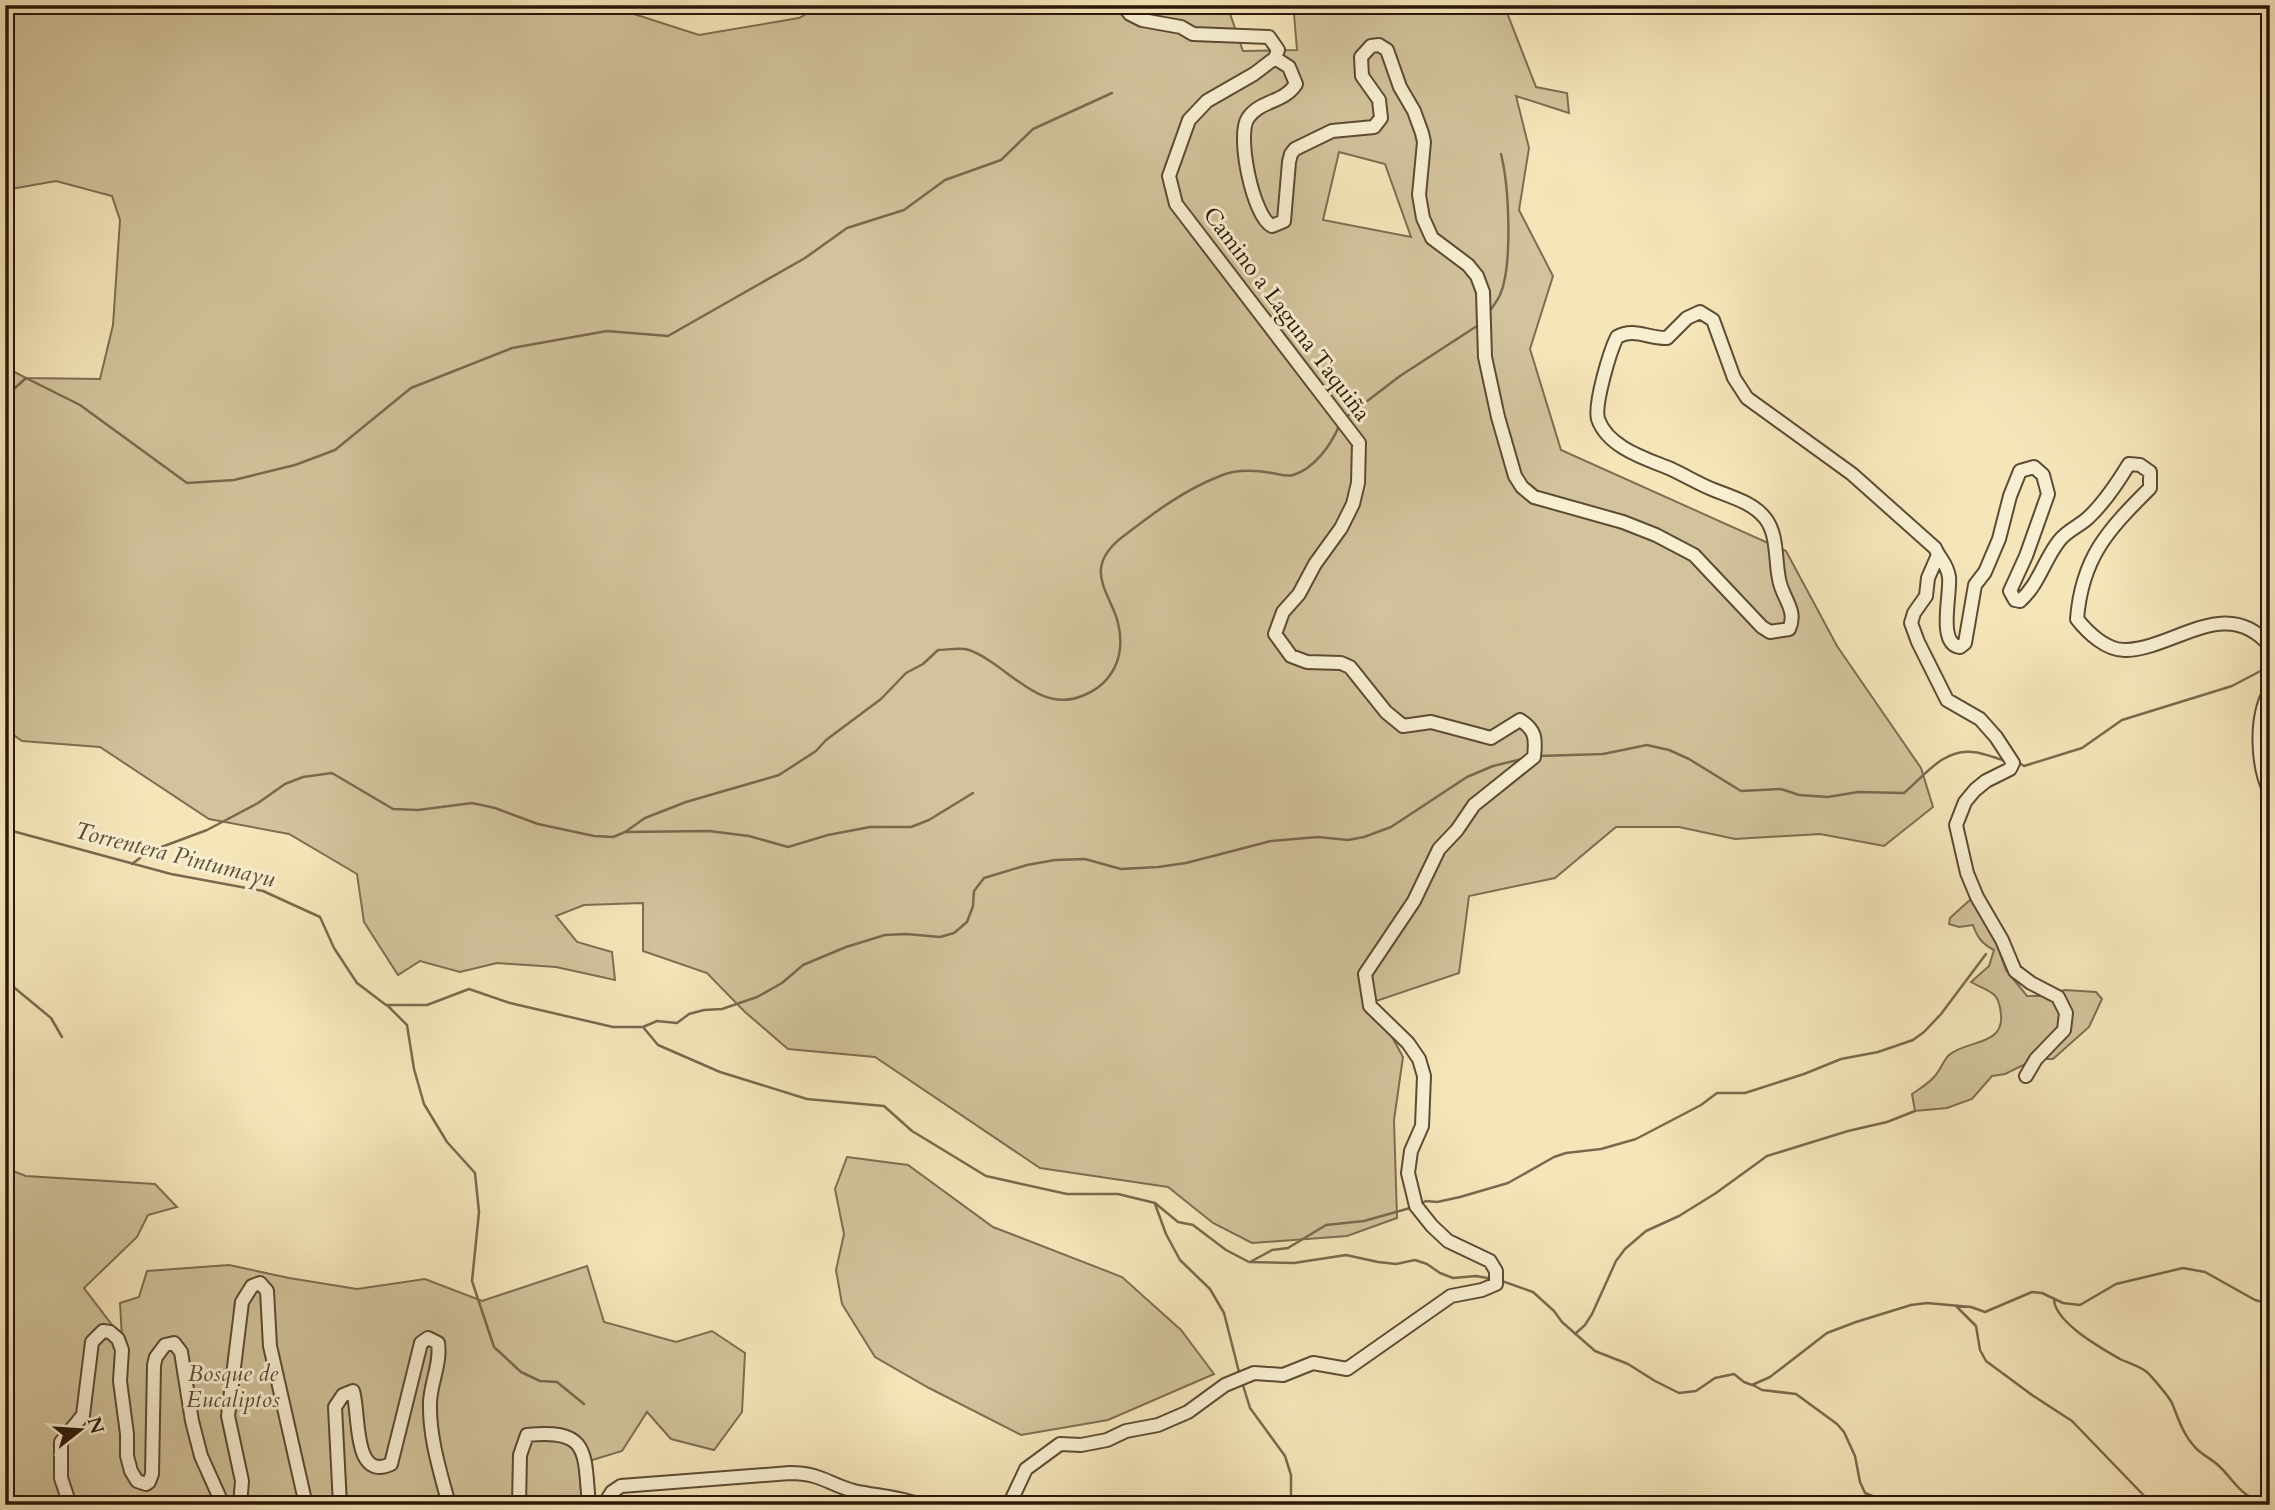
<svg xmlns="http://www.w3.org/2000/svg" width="2275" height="1510" viewBox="0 0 2275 1510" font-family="Cardo,serif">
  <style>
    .green { fill: #d2c39c; stroke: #7e6d52; stroke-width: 2; fill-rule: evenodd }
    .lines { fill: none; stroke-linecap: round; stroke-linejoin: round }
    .stream { stroke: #7a694e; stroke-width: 2.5 }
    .minor-casing { stroke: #5d4b34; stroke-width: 16 }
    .minor { stroke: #f8efd2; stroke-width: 12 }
    .labels { text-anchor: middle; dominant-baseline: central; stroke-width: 6; stroke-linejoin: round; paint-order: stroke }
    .street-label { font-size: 23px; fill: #2a1707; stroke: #f8efd2 }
    .park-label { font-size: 23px; font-style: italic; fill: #5c4b34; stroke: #f8efd2 }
    .water-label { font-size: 24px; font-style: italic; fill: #604e36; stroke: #f8efd2 }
  </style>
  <rect width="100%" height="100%" fill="#f5e6ba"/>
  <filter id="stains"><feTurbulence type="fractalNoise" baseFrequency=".00286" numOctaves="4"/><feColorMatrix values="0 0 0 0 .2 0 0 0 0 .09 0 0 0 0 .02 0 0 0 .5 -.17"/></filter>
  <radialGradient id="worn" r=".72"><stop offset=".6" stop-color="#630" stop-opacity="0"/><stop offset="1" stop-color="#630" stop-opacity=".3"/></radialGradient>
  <!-- green -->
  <path class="green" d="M 5,5 L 606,5 L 699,35 L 799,18 L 822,5 L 1227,5 L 1243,51 L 1297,50 L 1294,14 L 1304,5 L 1504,5 L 1536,87 L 1567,93 L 1569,113 L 1516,96 L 1529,148 L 1519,210 L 1553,276 L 1530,349 L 1561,450 L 1786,551 L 1837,646 L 1921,768 L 1933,807 L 1884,846 L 1820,834 L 1735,839 L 1679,827 L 1616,827 L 1555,878 L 1469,896 L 1459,973 L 1373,1002 L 1403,1057 L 1394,1120 L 1397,1218 L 1347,1236 L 1252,1243 L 1213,1223 L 1168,1187 L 1040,1168 L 875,1057 L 788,1049 L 745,1012 L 707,973 L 643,951 L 643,903 L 584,905 L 556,916 L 577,942 L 612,952 L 615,980 L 556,967 L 497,963 L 460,972 L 420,961 L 398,975 L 364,922 L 357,874 L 289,834 L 209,819 L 100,747 L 22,741 L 5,729 L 5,367 L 26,378 L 100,379 L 113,325 L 120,220 L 112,196 L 56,181 L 5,190 ZM 1339,152 L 1385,164 L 1411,237 L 1323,220 Z
    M 1972,898 L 1994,937 L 2006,970 L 2027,996 L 2040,996 L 2065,990 L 2096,992 L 2102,999 L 2089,1027 L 2053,1059 L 2036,1059 L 2005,1074 L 1992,1076 L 1972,1099 L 1947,1108 L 1915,1111 L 1912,1094 C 1919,1089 1928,1084 1934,1077 C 1940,1071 1943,1061 1949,1055 C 1966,1040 2004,1046 2001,1015 C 1999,990 1990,993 1971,982 L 1989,966 L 1994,950 C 1982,944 1977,937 1973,925 L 1959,927 L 1949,924 L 1950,918 Z
    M 847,1157 L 908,1165 L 993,1227 L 1122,1277 L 1181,1330 L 1214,1374 L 1108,1420 L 1021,1435 L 929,1388 L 875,1357 L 842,1304 L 836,1270 L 844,1234 L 835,1189 Z
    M 5,1168 L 26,1176 L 155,1184 L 177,1207 L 148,1215 L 137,1237 L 84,1288 L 122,1338 L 120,1303 L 139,1297 L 147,1271 L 229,1265 L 289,1278 L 357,1289 L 425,1279 L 482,1301 L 587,1266 L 604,1322 L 676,1342 L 712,1331 L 745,1353 L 742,1412 L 714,1450 L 671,1439 L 647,1412 L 622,1451 L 579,1464 L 582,1505 L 5,1505 Z"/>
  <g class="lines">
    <!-- stream -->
    <path class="stream" d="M 1488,313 C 1492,308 1497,301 1500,295 C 1513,265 1509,186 1501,154
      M 5,397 L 26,378 L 80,405 L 187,483 L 234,480 L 295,465 L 335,450 L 411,388 L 512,348 L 607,331 L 668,336 L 805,258 L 847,228 L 904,210 L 945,180 L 1001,160 L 1033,129 L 1112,93
      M 1345,418 L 1400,376 L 1480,324
      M 1539,756 L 1603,754 L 1647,745 L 1669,750 L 1689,759 L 1741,791 L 1781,789 L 1799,795 L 1828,797 L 1858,792 L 1904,793 C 1924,776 1944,748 1973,752 C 1984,753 1995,758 2006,761
      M 2019,763 L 2024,766 L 2082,748 L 2122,720 L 2232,686 L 2270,666
      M 5,829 L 171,874 L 263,891 L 320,917 L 334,948 L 357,983 L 386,1005 L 427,1005 L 469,989 L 510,1003 L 613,1027 L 643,1027 L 658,1045 L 720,1072 L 807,1099 L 884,1106 L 912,1131 L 986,1176 L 1067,1194 L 1118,1194 L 1155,1203 L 1178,1222 L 1193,1225 L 1226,1250 L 1249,1262 L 1294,1263 L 1346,1255 L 1378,1262 L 1396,1264 L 1415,1260 L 1427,1264 L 1440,1273 L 1453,1278 L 1476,1276 L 1493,1279
      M 626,832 L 709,831 L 749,836 L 788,847 L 828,835 L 870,827 L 911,827 L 929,820 L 973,793
      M 132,864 L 148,852 L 207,830 L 258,803 L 285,784 L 303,777 L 332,773 L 393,809 L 418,810 L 472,803 L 495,808 L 538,824 L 594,836 L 613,837 L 625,832 L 645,818 L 686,802 L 779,775 L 816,751 L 826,740 L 881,699 L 906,673 L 923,664 L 938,650 C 947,650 960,647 969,650 C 1008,664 1037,714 1082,696 C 1113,684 1126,656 1118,623 C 1114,605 1099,587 1101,568 C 1103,553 1114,543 1125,535 C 1155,512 1184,490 1220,476 C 1236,469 1255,470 1272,473 C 1278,474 1287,477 1293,475 C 1314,469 1331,445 1339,426
      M 5,980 L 51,1018 L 62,1037
      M 387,1005 L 407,1025 L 414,1069 L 424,1104 L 447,1142 L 475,1173 L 479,1212 L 472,1281 L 494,1347 L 521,1372 L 540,1381 L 557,1382 L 584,1404
      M 643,1027 L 657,1021 L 677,1023 L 689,1014 L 704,1010 L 722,1009 L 757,997 L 782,983 L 803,965 L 846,947 L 885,935 L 906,934 L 940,937 L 954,933 L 967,922 L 973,906 L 974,891 L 984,878 L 1027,865 L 1055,860 L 1085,859 L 1121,869 L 1158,867 L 1186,863 L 1271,841 L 1318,837 L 1348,840 L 1364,837 L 1391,827 L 1467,777 L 1493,766 L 1522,759
      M 1155,1204 L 1166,1234 L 1180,1260 L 1210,1289 L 1224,1313 L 1240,1376
      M 1420,1204 L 1426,1201 L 1437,1202 L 1460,1197 L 1508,1183 L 1554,1157 L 1566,1153 L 1601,1149 L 1636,1139 L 1701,1105 L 1717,1093 L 1745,1093 L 1804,1074 L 1841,1059 L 1878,1052 L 1913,1040 L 1924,1032 L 1941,1014 L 1986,954
      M 1250,1262 L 1272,1250 L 1288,1248 L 1326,1225 L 1364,1221 L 1410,1208
      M 1499,1280 L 1533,1292 L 1554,1311 L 1562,1322 L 1595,1351 L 1628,1364 L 1655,1381 L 1679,1393 L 1696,1391 L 1715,1378 L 1734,1374 L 1744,1382 L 1752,1385 L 1770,1377 L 1827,1333 L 1856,1322 L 1911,1305 L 1927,1303 L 1971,1307 L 1985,1312 L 2032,1292 L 2042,1293 L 2063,1303 L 2080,1305 L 2116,1284 L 2183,1268 L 2205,1272 L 2255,1300 L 2270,1304
      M 2054,1300 C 2056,1323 2101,1348 2120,1359 C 2128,1363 2143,1367 2149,1374 C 2156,1382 2167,1394 2172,1403 C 2178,1418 2183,1434 2194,1446 C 2200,1454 2212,1459 2219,1466 C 2237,1483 2242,1501 2270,1501
      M 1956,1306 L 1976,1326 L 1980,1350 L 1986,1361 L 2032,1395 L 2072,1421 L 2153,1505
      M 1575,1334 L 1585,1325 L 1592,1314 L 1616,1261 L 1625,1249 L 1646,1231 L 1679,1216 L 1716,1193 L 1767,1156 L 1848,1131 L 1887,1122 L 1915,1111
      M 1242,1382 L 1250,1408 L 1285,1456 L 1291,1475 L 1291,1505
      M 1753,1385 L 1762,1390 L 1796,1394 L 1837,1424 L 1844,1432 L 1855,1456 L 1860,1482 L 1865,1493 L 1895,1505"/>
    <!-- minor casing -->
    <g class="minor-casing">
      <path id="minor" d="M 1275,58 L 1289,67 L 1296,84 C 1284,103 1260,100 1248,118 C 1236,135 1253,217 1272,226 L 1284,221 L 1289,162 L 1291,154 L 1295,149 L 1332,131 L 1374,127 L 1381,118 L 1379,100 L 1362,76 L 1361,57 L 1371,46 L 1379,45 L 1387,50 L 1400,87 L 1414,111 L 1422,133 L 1424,142 L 1419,195 L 1423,218 L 1432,238 L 1468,265 L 1477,276 L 1483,292 L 1485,357 L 1498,417 L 1515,476 L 1522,487 L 1534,497 L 1623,522 L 1656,535 L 1694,555 L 1762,627 L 1770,632 L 1789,629 C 1798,610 1782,598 1779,579 C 1775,560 1778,534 1765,518 C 1753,503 1732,497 1714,490 C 1699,484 1686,476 1671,469 C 1647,459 1608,448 1598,419 C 1594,404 1610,351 1617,337 C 1634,327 1649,339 1667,338 L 1687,318 L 1700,312 L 1713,320 L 1734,378 L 1747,398 L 1852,474 L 1935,548 C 1940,560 1947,563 1949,577 C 1951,595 1937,644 1960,647 L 1965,643 L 1975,585 L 1985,572 L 1999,539 L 2010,496 L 2020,471 L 2034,467 L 2043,475 L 2048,494 L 2026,556 L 2010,591 L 2015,600 L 2020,601 C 2039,584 2044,560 2059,541 C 2067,530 2080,526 2089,517 C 2105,502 2118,482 2129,464 L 2140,465 L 2150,472 L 2150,488 C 2108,530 2082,557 2077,619 C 2088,633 2107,651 2126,650 C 2176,648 2226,594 2270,646
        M 1938,555 L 1928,578 L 1926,596 L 1914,613 L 1911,623 L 1918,642 L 1947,700 L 1980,719 L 1996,737 L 2013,763 L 2010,769 L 1986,781 L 1975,790 L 1965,802 L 1956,825 L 1967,873 L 1977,897 L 2002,940 L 2015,971 L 2031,983 L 2058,997 L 2066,1013 L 2064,1030 L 2036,1059 L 2026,1076
        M 2270,691 C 2255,718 2257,765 2270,792
        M 70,1505 L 61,1478 L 61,1442 L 83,1415 L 92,1342 L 103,1331 L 110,1332 L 118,1339 L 122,1350 L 120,1381 L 127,1434 L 127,1456 L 131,1471 L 137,1481 L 146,1484 L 149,1482 L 152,1474 L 154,1365 L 156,1357 L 165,1345 L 174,1343 L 181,1352 L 192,1421 L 201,1456 L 223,1505
        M 240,1505 L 242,1481 L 228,1416 L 242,1302 L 252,1286 L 260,1283 L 267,1291 L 270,1346 L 306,1505
        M 340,1505 L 335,1407 L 343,1395 L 353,1391 C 360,1413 352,1482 391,1464 L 421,1343 L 428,1338 L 438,1343 C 441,1363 431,1382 430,1402 C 429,1437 440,1471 449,1505
        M 519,1505 L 520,1455 L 527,1435 C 591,1428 584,1454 589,1505
        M 604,1505 L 612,1492 L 621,1486 L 790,1473 C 821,1473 828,1484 854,1491 C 876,1496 898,1496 920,1505
        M 1009,1505 L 1026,1469 L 1060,1444 L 1081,1445 L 1107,1440 L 1126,1431 L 1158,1425 L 1188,1412 L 1225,1385 L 1254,1373 L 1283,1375 L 1313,1363 L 1347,1369 L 1451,1296 L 1482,1290 L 1496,1284 L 1496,1271 L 1490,1261 L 1448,1241 L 1432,1226 L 1416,1206 L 1408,1173 L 1411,1151 L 1422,1126 L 1424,1076 L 1419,1059 L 1408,1043 L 1370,1006 L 1365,974 L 1414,901 L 1439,849 L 1457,830 L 1474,805 L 1534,757 C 1536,739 1536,730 1520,720 L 1491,738 L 1431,722 L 1403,726 L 1386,712 L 1350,667 L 1341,663 L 1307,662 L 1291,656 L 1275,634 L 1283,612 L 1299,594 L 1315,564 L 1341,528 L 1353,504 L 1358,483 L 1359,443 L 1176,204 L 1169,176 L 1189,120 L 1207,101 L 1254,74 L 1275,58 L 1278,50 L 1269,37 L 1193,34 L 1181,27 L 1142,20 L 1130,14 L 1123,5"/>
    </g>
    <!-- minor -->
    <use href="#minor" class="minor"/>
  </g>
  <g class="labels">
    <!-- street labels -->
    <g class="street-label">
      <text transform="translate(1287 314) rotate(53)">Camino a Laguna Taquiña</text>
    </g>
    <!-- park labels -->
    <g class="park-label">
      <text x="233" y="1373">Bosque de<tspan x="233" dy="26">Eucaliptos</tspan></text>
    </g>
    <!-- water labels -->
    <g class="water-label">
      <text transform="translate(175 855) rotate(14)">Torrentera Pintumayu</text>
    </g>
  </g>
  <!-- margin -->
  <rect width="2275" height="1510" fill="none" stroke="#f5e6ba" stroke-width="28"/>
  <rect x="7" y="7" width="2261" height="1496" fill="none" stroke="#2a1707" stroke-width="3.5"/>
  <rect x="14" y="14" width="2247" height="1482" fill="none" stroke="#2a1707" stroke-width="2"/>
  <!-- north arrow -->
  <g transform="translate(80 1430) rotate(73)" stroke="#f8efd2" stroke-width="5" paint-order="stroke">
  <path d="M0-5L12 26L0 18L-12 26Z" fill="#2a1707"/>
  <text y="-10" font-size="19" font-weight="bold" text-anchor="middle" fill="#2a1707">N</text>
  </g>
  <rect width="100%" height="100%" filter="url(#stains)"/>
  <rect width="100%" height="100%" fill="url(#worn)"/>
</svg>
